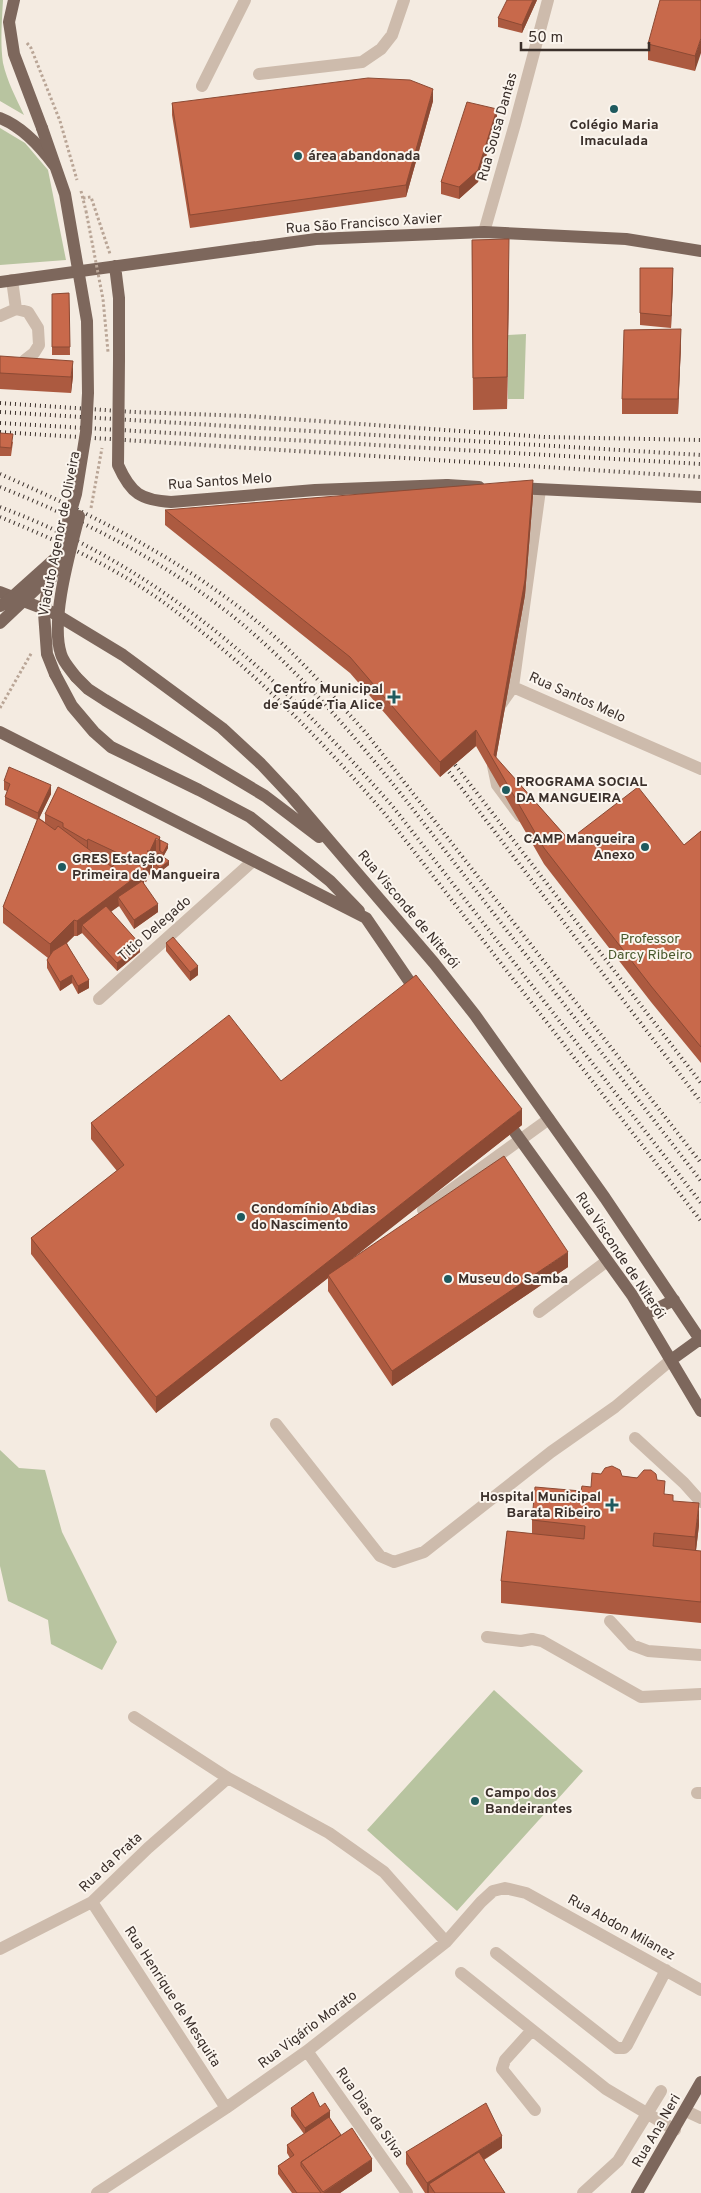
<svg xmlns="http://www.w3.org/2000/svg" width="701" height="2193" viewBox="0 0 701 2193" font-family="Overpass,sans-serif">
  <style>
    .green { fill: #b8c4a0 }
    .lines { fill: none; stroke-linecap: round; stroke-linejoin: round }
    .path { stroke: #b9a596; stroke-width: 3; stroke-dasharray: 2.5 2.5; stroke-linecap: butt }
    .minor { stroke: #cdbbac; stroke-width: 12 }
    .major { stroke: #7d675c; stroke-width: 12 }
    .rail { stroke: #3b302b; stroke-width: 4; stroke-dasharray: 1 4; stroke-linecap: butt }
    .path-bridge { stroke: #b9a596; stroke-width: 3; stroke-dasharray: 2.5 2.5; stroke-linecap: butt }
    .major-bridge { stroke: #7d675c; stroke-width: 12 }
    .wall { fill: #ac5a40 }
    .shaded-wall { fill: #8c4a34 }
    .building { fill: #c8694b; stroke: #8c4a34 }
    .poi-dot { fill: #1f5a5e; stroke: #fbf5ee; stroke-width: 2 }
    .labels { text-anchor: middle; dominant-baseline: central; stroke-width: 4; stroke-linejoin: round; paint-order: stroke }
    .poi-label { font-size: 14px; font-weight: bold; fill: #3b302b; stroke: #fbf5ee; text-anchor: start }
    .street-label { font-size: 14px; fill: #3b302b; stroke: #fbf5ee }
    .park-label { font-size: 14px; fill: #4a5a2e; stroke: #fbf5ee }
  </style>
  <rect width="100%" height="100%" fill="#f4ebe1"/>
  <!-- green -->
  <path class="green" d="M 0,0 L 3,0 C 2,20 0,43 3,63 C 7,81 16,98 24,115 L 0,101 Z
    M 0,128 L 25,143 L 48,170 L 66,260 L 0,265 Z
    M 526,334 L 524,399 L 508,399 L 508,335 Z
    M 0,1450 L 19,1468 L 45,1470 L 62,1532 L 117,1642 L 102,1670 L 51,1644 L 48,1620 L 8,1601 L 0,1566 Z
    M 494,1690 L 583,1771 L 457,1911 L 367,1830 Z"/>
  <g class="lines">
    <!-- path -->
    <path class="path" d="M 27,43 L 31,48 L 60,121 L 77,180
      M 81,191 L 86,211
      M 83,198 L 91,197 L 110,254
      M 0,708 L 32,652"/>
    <!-- minor -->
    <path class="minor" d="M 259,74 L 362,62 L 381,49 L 392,35 L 404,0
      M 202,86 L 245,0
      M 484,232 L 515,124 L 548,0
      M 16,309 L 28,312 L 38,328 L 39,345 L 34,353 L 25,360
      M 0,316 L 16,309 L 12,280
      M 513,687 L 701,769
      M 513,687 L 540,490
      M 499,707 L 513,687
      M 493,766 L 497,785 L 520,816
      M 99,999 L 253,861
      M 423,1210 L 549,1119
      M 539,1312 L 607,1261
      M 276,1424 L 380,1556 L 394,1562 L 424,1552 L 551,1452 L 615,1407 L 671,1360
      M 635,1438 L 684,1483 L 701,1502
      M 610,1621 L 632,1645 L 648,1651 L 701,1655
      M 487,1637 L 521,1641 L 532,1639 L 542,1641 L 641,1697 L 701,1694
      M 134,1717 L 228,1778 L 329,1833 L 384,1872 L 446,1942
      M 697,1793 L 701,1793
      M 92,1902 L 226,2108
      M 0,1949 L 92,1902 L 148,1848 L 228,1778
      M 496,1953 L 617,2048 L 624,2048 L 627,2045 L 666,1970
      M 461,1973 L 606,2089 L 675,2130
      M 532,2030 L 505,2060 L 502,2069 L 535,2110
      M 307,2051 L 407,2193
      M 686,2111 L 701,2118
      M 97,2193 L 226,2108 L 307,2051 L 446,1942 L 481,1902 L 493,1891 L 505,1888 L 526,1893 L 701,1990
      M 583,2193 L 618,2161 L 661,2091"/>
    <!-- major -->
    <path class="major" d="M 14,0 L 9,22 L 14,54 L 42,128
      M 0,118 C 23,127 40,146 54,165
      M 115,266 L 119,298 L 119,360
      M 0,282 L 316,239 L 484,232 L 626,239 L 701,251
      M 447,485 L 479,487
      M 517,488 L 701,497
      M 0,592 L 52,612 L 123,655 L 222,728 L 261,764 L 292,797 L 434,963 L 475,1015 L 605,1198 L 701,1341
      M 55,674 L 72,706 L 94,732 L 111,747 L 199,790 L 250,817 L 330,881 L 359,911
      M 76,677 L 88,689 L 105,700 L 265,796 L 319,837
      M 0,732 L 366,918 L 418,994
      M 504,1117 L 632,1295 L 701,1411
      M 644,1315 L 674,1300
      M 671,1360 L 700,1339
      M 637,2193 L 701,2082"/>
    <!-- rail -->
    <path class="rail" d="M 0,403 L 134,412 L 247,416 L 545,437 L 701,440
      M 0,412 L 701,455
      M 0,423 L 701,464
      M 0,432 L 701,477
      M 0,474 C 89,513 178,557 254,619 C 295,652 330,693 366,733 L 701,1163
      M 0,487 C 88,522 176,567 248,629 C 307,680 356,738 405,799 L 701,1181
      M 0,507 C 165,569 280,677 394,808 L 701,1203
      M 0,517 C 59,541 119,569 170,607 C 250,667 320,738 385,814 L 701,1221
      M 446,753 L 701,1083
      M 440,760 L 701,1102"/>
    <!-- path-bridge -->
    <path class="path-bridge" d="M 86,211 L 103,299 L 108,352
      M 91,508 L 102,448"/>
    <!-- major-bridge -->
    <path class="major-bridge" d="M 42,128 L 65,194 L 87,321 L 88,393 L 86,432 L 76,494 L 47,592 L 44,613 L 47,654 L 55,674
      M 119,360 L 118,465 C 131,494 141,500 171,502 L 315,490 L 447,485
      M 0,606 L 10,599 L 58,556
      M 0,623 L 53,573
      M 76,677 C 71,670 63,662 61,654 C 50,620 70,552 79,516"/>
  </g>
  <!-- wall -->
  <path class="wall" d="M 537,0 L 522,33 L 498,27 L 498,18 Z
    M 701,0 L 695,71 L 648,60 L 648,44 Z
    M 433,101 L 406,197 L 190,228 L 172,115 L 172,103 Z
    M 497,122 L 478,182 L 459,199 L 441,194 L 441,182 Z
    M 472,240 L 509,272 L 507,409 L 473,410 Z
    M 640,268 L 673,280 L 671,328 L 640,325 Z
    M 69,293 L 70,355 L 52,355 L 52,294 Z
    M 681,344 L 678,414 L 622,414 L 622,399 Z
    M 0,356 L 73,376 L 71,393 L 0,389 Z
    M 0,433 L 13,442 L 11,456 L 0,456 Z
    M 533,496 L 525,595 L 496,758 L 569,840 L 684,845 L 701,831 L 701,1063 L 651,1002 L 544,864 L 476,746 L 440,777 L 350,673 L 165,525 L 165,510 Z
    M 4,781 L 51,794 L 39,818 L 45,822 L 45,814 L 160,840 L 168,848 L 163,857 L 169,865 L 160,872 L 153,868 L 153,863 L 157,855 L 156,854 L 152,862 L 152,869 L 146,882 L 144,881 L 144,884 L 158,912 L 134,929 L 119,906 L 111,911 L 140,952 L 117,971 L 82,933 L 77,936 L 74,936 L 67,943 L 89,988 L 78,994 L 72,983 L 60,991 L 47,968 L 47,960 L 48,958 L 3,923 L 3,907 L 37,820 L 5,805 L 5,797 L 7,791 L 4,790 Z
    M 166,943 L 198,975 L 190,981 L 166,951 Z
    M 281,1081 L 522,1125 L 348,1261 L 568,1267 L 392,1386 L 328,1291 L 328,1278 L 156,1413 L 31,1254 L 31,1238 L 117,1171 L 91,1139 L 91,1123 Z
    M 622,1476 L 657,1480 L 665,1495 L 699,1525 L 696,1551 L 701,1551 L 701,1623 L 501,1603 L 501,1581 L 532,1534 L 532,1520 L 581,1491 Z
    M 320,2107 L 330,2119 L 341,2135 L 372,2171 L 340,2193 L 292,2193 L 278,2174 L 278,2166 L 290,2158 L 287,2153 L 287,2145 L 304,2134 L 291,2116 L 291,2108 Z
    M 502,2148 L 484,2160 L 505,2193 L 425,2193 L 406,2164 L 406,2152 Z"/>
  <!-- shaded-wall -->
  <path class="shaded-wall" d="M 533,0 L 537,0 L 522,33 L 522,25 Z
    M 701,38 L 701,53 L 695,71 L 695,56 Z
    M 433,89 L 433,101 L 406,197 L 406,185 Z
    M 497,109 L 497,122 L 478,182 L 459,199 L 459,187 Z
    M 509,239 L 509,272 L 507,409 L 507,377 Z
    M 673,268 L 673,280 L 671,328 L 671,316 Z
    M 681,329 L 681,344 L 678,414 L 678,399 Z
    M 73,361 L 73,376 L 71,393 L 71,377 Z
    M 533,480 L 533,496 L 525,595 L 495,764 L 494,755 Z
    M 476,730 L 476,746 L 440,777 L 440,762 Z
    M 51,785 L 51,794 L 38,821 L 38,813 Z
    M 160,837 L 160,851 L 159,851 L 159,855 L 159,840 Z
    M 156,838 L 156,854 L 152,862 L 152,869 L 146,882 L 146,866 L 150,859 L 150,851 Z
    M 88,839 L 88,854 L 87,857 L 87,841 Z
    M 168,844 L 168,848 L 163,857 L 163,853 Z
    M 169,861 L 169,865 L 160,872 L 160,868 Z
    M 144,869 L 144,885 L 118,897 L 119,906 L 86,930 L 82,925 L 82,933 L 77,936 L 77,921 Z
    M 158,904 L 158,912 L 134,929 L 134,920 Z
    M 74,920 L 74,936 L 50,959 L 50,944 Z
    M 140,944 L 140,952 L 117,971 L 117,963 Z
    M 198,966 L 198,975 L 190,981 L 190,972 Z
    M 72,975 L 72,983 L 60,991 L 60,982 Z
    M 89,980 L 89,988 L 78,994 L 78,986 Z
    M 522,1109 L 522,1125 L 329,1277 L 328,1275 L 328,1278 L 156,1413 L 156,1397 Z
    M 568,1252 L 568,1267 L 392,1386 L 392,1371 Z
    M 699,1503 L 699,1525 L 695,1558 L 695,1537 Z
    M 330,2111 L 330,2119 L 305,2137 L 305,2128 Z
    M 502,2136 L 502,2148 L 433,2191 L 429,2184 L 429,2193 L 427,2193 L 427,2183 Z
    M 372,2159 L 372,2171 L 340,2193 L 323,2193 Z"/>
  <!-- building -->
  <path class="building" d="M 507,0 L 533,0 L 522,25 L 498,18 Z
    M 660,0 L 701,0 L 701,38 L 695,56 L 648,44 Z
    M 368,78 L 410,80 L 433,89 L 406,185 L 190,215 L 172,103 Z
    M 467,102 L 497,109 L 478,170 L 459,187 L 441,182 Z
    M 509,239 L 507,377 L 473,378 L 472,240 Z
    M 640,268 L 673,268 L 671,316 L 640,313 Z
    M 69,293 L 70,347 L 52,347 L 52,294 Z
    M 681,329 L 678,399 L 622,399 L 624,330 Z
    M 0,356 L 73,361 L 71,377 L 0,373 Z
    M 0,433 L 13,434 L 11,448 L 0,447 Z
    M 533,480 L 525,580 L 494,755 L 569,840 L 638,787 L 684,845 L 701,831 L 701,1047 L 651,986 L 544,848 L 476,730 L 440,762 L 350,657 L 165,510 Z
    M 9,767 L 51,785 L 38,813 L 5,797 L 10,784 L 4,781 Z
    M 58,787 L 160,837 L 159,840 L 156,838 L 150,851 L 147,851 L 152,854 L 146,866 L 135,861 L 144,869 L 141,873 L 77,921 L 74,920 L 50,944 L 3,907 L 38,818 L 55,830 L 58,826 L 112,867 L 122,855 L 88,839 L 87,841 L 63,827 L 63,823 L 45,814 Z
    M 160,840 L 168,844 L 163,853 L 160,851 Z
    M 158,853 L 169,861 L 160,868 L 153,863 Z
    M 142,881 L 158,904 L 134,920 L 118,897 Z
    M 106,906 L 140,944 L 117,963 L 82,925 Z
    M 173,937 L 198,966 L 190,972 L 166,943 Z
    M 66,943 L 89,980 L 78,986 L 72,975 L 60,982 L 47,960 L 53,951 Z
    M 416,975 L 522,1109 L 156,1397 L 31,1238 L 124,1165 L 91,1123 L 229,1015 L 281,1081 Z
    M 504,1156 L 568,1252 L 392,1371 L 328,1275 Z
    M 612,1466 L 620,1470 L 622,1476 L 637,1478 L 644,1470 L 651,1470 L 656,1474 L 657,1480 L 665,1481 L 664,1494 L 673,1495 L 673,1501 L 699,1503 L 695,1537 L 654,1533 L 653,1546 L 701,1551 L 701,1602 L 501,1581 L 507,1531 L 584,1539 L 585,1526 L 532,1520 L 535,1487 L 581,1491 L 582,1486 L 591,1487 L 592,1473 L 601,1474 L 605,1468 Z
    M 313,2092 L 320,2107 L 325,2103 L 330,2111 L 305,2128 L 291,2108 Z
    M 486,2103 L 502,2136 L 427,2183 L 406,2152 Z
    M 329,2117 L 341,2135 L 301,2162 L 301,2166 L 321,2193 L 297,2193 L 278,2166 L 294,2155 L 287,2145 Z
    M 352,2128 L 372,2159 L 323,2192 L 301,2162 Z
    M 479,2152 L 505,2193 L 435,2193 L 429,2184 Z"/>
  <!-- markers -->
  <g class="poi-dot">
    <circle cx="614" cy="109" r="5"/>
    <circle cx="298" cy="156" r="5"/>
    <path d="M391.5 689.5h5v5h5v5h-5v5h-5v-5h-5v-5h5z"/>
    <circle cx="506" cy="790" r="5"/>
    <circle cx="645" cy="847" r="5"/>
    <circle cx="62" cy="867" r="5"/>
    <circle cx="241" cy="1217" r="5"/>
    <circle cx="448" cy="1279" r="5"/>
    <path d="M609.5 1497.5h5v5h5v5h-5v5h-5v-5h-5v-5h5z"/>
    <circle cx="475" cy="1801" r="5"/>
  </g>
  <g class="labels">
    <!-- poi labels -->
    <g class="poi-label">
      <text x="614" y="125" text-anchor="middle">Colégio Maria<tspan x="614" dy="16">Imaculada</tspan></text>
      <text x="308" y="156">área abandonada</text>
      <text x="383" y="689" text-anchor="end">Centro Municipal<tspan x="383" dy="16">de Saúde Tia Alice</tspan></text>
      <text x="516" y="782">PROGRAMA SOCIAL<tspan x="516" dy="16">DA MANGUEIRA</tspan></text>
      <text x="635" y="839" text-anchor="end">CAMP Mangueira<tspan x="635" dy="16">Anexo</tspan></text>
      <text x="72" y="859">GRES Estação<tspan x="72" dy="16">Primeira de Mangueira</tspan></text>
      <text x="251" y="1209">Condomínio Abdias<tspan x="251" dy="16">do Nascimento</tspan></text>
      <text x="458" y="1279">Museu do Samba</text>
      <text x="601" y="1497" text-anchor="end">Hospital Municipal<tspan x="601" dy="16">Barata Ribeiro</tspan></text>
      <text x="485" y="1793">Campo dos<tspan x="485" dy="16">Bandeirantes</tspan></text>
    </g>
    <!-- street labels -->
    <g class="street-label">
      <text transform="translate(498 127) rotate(-74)">Rua Sousa Dantas</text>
      <text transform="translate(364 224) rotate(-4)">Rua São Francisco Xavier</text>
      <text transform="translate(220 482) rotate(-4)">Rua Santos Melo</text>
      <text transform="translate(60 534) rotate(-79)">Viaduto Agenor de Oliveira</text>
      <text transform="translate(577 698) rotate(24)">Rua Santos Melo</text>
      <text transform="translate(408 910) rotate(50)">Rua Visconde de Niterói</text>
      <text transform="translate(155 929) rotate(-41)">Titio Delegado</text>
      <text transform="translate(620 1256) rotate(56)">Rua Visconde de Niterói</text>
      <text transform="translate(111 1863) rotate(-43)">Rua da Prata</text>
      <text transform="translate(621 1928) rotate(29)">Rua Abdon Milanez</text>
      <text transform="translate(172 1997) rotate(57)">Rua Henrique de Mesquita</text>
      <text transform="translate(308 2030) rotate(-37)">Rua Vigário Morato</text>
      <text transform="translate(369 2113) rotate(55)">Rua Dias da Silva</text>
      <text transform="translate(657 2131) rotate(-60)">Rua Ana Neri</text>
    </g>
    <!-- park labels -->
    <g class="park-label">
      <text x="650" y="939">Professor<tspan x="650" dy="16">Darcy Ribeiro</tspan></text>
    </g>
  </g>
  <!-- scale -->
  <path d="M521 42v8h128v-8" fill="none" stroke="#3b302b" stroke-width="2.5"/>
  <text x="528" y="42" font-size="15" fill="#3b302b" stroke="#fbf5ee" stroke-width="4" paint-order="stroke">50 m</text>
</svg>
